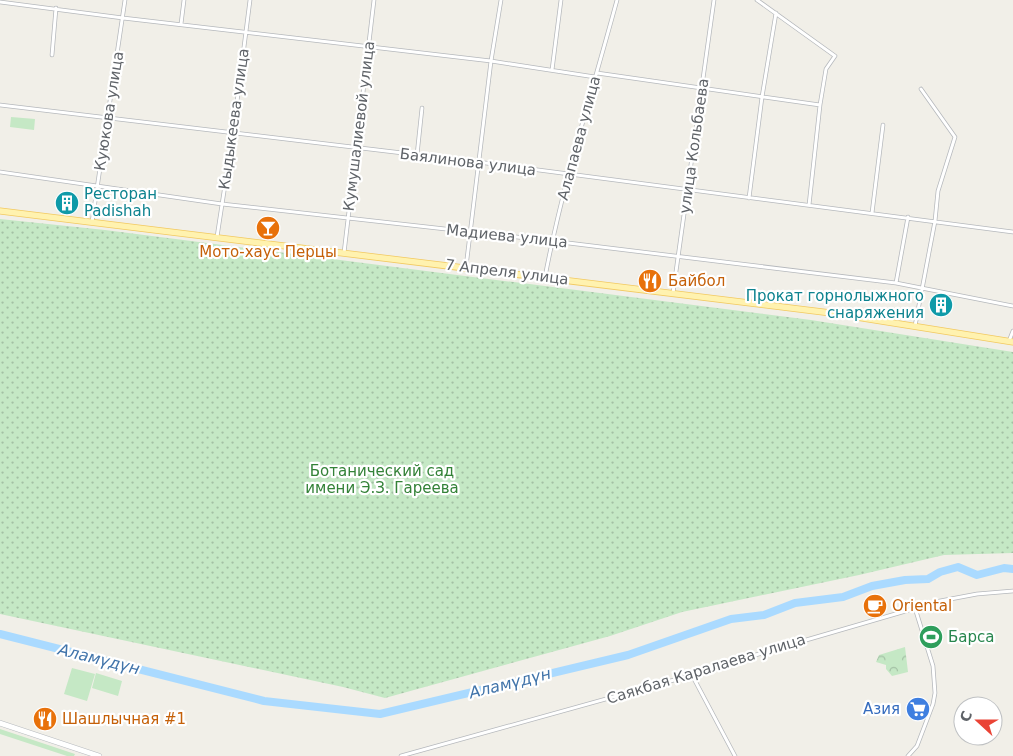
<svg xmlns="http://www.w3.org/2000/svg" width="1013" height="756" viewBox="0 0 1013 756" font-family="'DejaVu Sans',sans-serif">
  <style>
    .grass { fill: #c5e8c5 }
    .park { fill: url(#park-crowns) }
    .garden { fill: url(#garden-dots) }
    .lines { fill: none; stroke-linecap: round; stroke-linejoin: round }
    .river { stroke: #aadaff; stroke-width: 8 }
    .minor-casing { stroke: #b5b8bc; stroke-width: 4.5 }
    .secondary-casing { stroke: #b6babf; stroke-width: 6 }
    .primary-casing { stroke: #f2c960; stroke-width: 7 }
    .minor { stroke: #fff; stroke-width: 3 }
    .secondary { stroke: #fff; stroke-width: 5 }
    .primary { stroke: #fff2af; stroke-width: 5.5 }
    .labels { text-anchor: middle; dominant-baseline: central; stroke-width: 4.5; stroke-linejoin: round; paint-order: stroke }
    .street-label { font-size: 15px; fill: #5f6368; stroke: #fff }
    .culture-label { font-size: 15px; fill: #0d838f; stroke: #fff; text-anchor: start }
    .food-label { font-size: 15px; fill: #c56008; stroke: #fff; text-anchor: start }
    .park-label { font-size: 15px; fill: #348238; stroke: #fff }
    .leisure-label { font-size: 15px; fill: #27864d; stroke: #fff; text-anchor: start }
    .shop-label { font-size: 15px; fill: #366cbe; stroke: #fff; text-anchor: end }
    .water-label { font-size: 16px; font-style: italic; fill: #4174aa; stroke: #fff }
  </style>
  <defs>
    <pattern id="park-crowns" width="20" height="18" patternUnits="userSpaceOnUse" patternTransform="scale(1.25)"><rect width="20" height="18" fill="#c5e8c5"/><path d="M2 6a3 3 0 1 1 6 0M12 15a3 3 0 1 1 6 0" fill="none" stroke="#a3c0a4"/></pattern>
    <pattern id="garden-dots" width="8" height="8" patternUnits="userSpaceOnUse" patternTransform="scale(1.25)"><rect width="8" height="8" fill="#c5e8c5"/><path d="M2 2h.1M6 6h.1" fill="none" stroke="#a3c0a4" stroke-width="1.8" stroke-linecap="round"/></pattern>
  </defs>
  <rect width="100%" height="100%" fill="#f1efe8"/>
  <!-- grass -->
  <path class="grass" d="M 11,117 L 35,119 L 34,130 L 10,127 Z
    M 72,668 L 95,674 L 87,701 L 64,694 Z
    M 96,673 L 122,681 L 118,696 L 92,688 Z
    M 0,729 L 75,754 L 74,756 L 67,756 L 0,734 Z"/>
  <!-- park -->
  <path class="park" d="M 905,647 L 908,672 L 892,676 L 886,669 L 886,665 L 876,662 L 879,655 Z"/>
  <!-- garden -->
  <path class="garden" d="M 0,219 L 105,230 L 811,320 L 1013,352 L 1013,553 L 944,555 L 859,575 L 682,612 L 610,636 L 385,698 L 343,687 L 0,614 Z"/>
  <g class="lines">
    <!-- river -->
    <path class="river" d="M 0,634 L 264,701 L 380,714 L 628,655 L 731,619 L 764,615 L 795,603 L 843,597 L 872,586 L 905,580 L 928,579 L 940,572 L 958,567 L 977,575 L 1004,568 L 1013,569"/>
    <!-- minor casing -->
    <g class="minor-casing">
      <path id="minor" d="M 757,0 L 835,56 L 826,69 L 820,105 L 809,205
        M 0,2 L 123,18 L 491,61 L 595,77
        M 181,24 L 184,0
        M 52,55 L 56,8
        M 552,70 L 561,0
        M 597,73 L 820,105
        M 0,105 L 478,162 L 1013,232
        M 417,155 L 422,108
        M 0,172 L 222,204 L 552,241 L 896,283 L 1013,306
        M 749,198 L 762,97 L 776,13
        M 872,213 L 883,125
        M 92,222 L 125,0
        M 217,237 L 233,133 L 250,0
        M 344,253 L 374,0
        M 466,267 L 491,61 L 501,0
        M 545,277 C 563,183 592,92 617,0
        M 896,283 L 908,217
        M 673,293 L 714,0
        M 915,326 L 935,221 L 938,191 L 955,137 L 921,89
        M 1009,341 L 1013,331
        M 692,675 L 735,756
        M 401,756 L 692,675 L 765,652 L 940,601 L 977,594 L 1013,591
        M 908,756 L 917,746 L 933,704 L 935,693 L 933,666 L 915,608"/>
    </g>
    <!-- secondary casing -->
    <g class="secondary-casing">
      <path id="secondary" d="M 0,723 L 99,756"/>
    </g>
    <!-- primary casing -->
    <g class="primary-casing">
      <path id="primary" d="M 0,211 L 831,313 L 1013,342"/>
    </g>
    <!-- minor -->
    <use href="#minor" class="minor"/>
    <!-- secondary -->
    <use href="#secondary" class="secondary"/>
    <!-- primary -->
    <use href="#primary" class="primary"/>
  </g>
  <!-- icons -->
  <defs>
    <g id="building-disc" transform="scale(1.25)"><circle r="9.5" fill="#0f9aa8" stroke="#fff"/><path d="M-4-6H4V6H1V3H-1V6H-4ZM-2.5-4.3h1.7v1.8h-1.7ZM.8-4.3h1.7v1.8H.8ZM-2.5-1h1.7V.8h-1.7ZM.8-1h1.7V.8H.8Z" fill="#fff"/></g>
    <g id="bar-disc" transform="scale(1.25)"><circle r="9.5" fill="#e8710a" stroke="#fff"/><path d="M-6-5H6L.8 .8V4.5H3.5V6h-7V4.5H-.8V.8Z" fill="#fff"/></g>
    <g id="restaurant-disc" transform="scale(1.25)"><circle r="9.5" fill="#e8710a" stroke="#fff"/><path d="M-5-6h1v4h1v-4h1v4h1v-4h1v5L-1.5 .5V6h-2V.5L-5-1ZM5-6V6H3V1.5H1.5Q1.5-4 5-6Z" fill="#fff"/></g>
    <g id="cafe-disc" transform="scale(1.25)"><circle r="9.5" fill="#e8710a" stroke="#fff"/><path d="M-5.5-4.5H6V0H3Q3 3.5 0 3.5H-2.5Q-5.5 3.5-5.5 0ZM3-3.2v2h1.7v-2ZM-6 4.5H4V6H-6Z" fill="#fff"/></g>
    <g id="stadium-disc" transform="scale(1.25)"><circle r="9.5" fill="#2e9e5b" stroke="#fff"/><path d="M0-5a6.5 5 0 1 0 0 10a6.5 5 0 1 0 0-10ZM-3.5-1.8h7v3.6h-7Z" fill="#fff"/></g>
    <g id="supermarket-disc" transform="scale(1.25)"><circle r="9.5" fill="#3f7fe0" stroke="#fff"/><path d="M-6-5.5h2.5l.6 2H6L4.5 2H-2.5L-4.4-4H-6ZM-1.5 3.2a1.3 1.3 0 1 0 .1 0ZM3 3.2a1.3 1.3 0 1 0 .1 0Z" fill="#fff"/></g>
  </defs>
  <g fill-rule="evenodd">
    <use href="#building-disc" x="67" y="203"/>
    <use href="#bar-disc" x="268" y="228"/>
    <use href="#restaurant-disc" x="650" y="281"/>
    <use href="#building-disc" x="941" y="305"/>
    <use href="#cafe-disc" x="875" y="606"/>
    <use href="#stadium-disc" x="931" y="637"/>
    <use href="#supermarket-disc" x="918" y="709"/>
    <use href="#restaurant-disc" x="45" y="719"/>
  </g>
  <g class="labels">
    <!-- street labels -->
    <g class="street-label">
      <text transform="translate(109 111) rotate(-81)">Куюкова улица</text>
      <text transform="translate(234 119) rotate(-82)">Кыдыкеева улица</text>
      <text transform="translate(359 126) rotate(-83)">Кумушалиевой улица</text>
      <text transform="translate(579 138) rotate(-75)">Алапаева улица</text>
      <text transform="translate(694 146) rotate(-82)">улица Кольбаева</text>
      <text transform="translate(468 162) rotate(7)">Баялинова улица</text>
      <text transform="translate(507 236) rotate(6)">Мадиева улица</text>
      <text transform="translate(507 272) rotate(7)">7 Апреля улица</text>
      <text transform="translate(706 669) rotate(-17)">Саякбая Каралаева улица</text>
    </g>
    <!-- culture labels -->
    <g class="culture-label">
      <text x="84" y="194">Ресторан<tspan x="84" dy="17">Padishah</tspan></text>
      <text x="924" y="296" text-anchor="end">Прокат горнолыжного<tspan x="924" dy="17">снаряжения</tspan></text>
    </g>
    <!-- food labels -->
    <g class="food-label">
      <text x="268" y="252" text-anchor="middle">Мото-хаус Перцы</text>
      <text x="668" y="281">Байбол</text>
      <text x="892" y="606">Oriental</text>
      <text x="62" y="719">Шашлычная #1</text>
    </g>
    <!-- park labels -->
    <g class="park-label">
      <text x="382" y="471">Ботанический сад<tspan x="382" dy="17">имени Э.З. Гареева</tspan></text>
    </g>
    <!-- leisure labels -->
    <g class="leisure-label">
      <text x="948" y="637">Барса</text>
    </g>
    <!-- shop labels -->
    <g class="shop-label">
      <text x="900" y="709">Азия</text>
    </g>
    <!-- water labels -->
    <g class="water-label">
      <text transform="translate(99 659) rotate(14)">Аламүдүн</text>
      <text transform="translate(510 683) rotate(-14)">Аламүдүн</text>
    </g>
  </g>
  <!-- north arrow -->
  <g transform="translate(978 721) rotate(291)"><circle r="24" fill="#ffffff" stroke="#bfc1c3"/>
  <path d="M0-4L9 19L0 12L-9 19Z" fill="#ea4335"/>
  <text y="-8" font-size="14" font-weight="bold" text-anchor="middle" fill="#5f6368">С</text>
  </g>
</svg>
